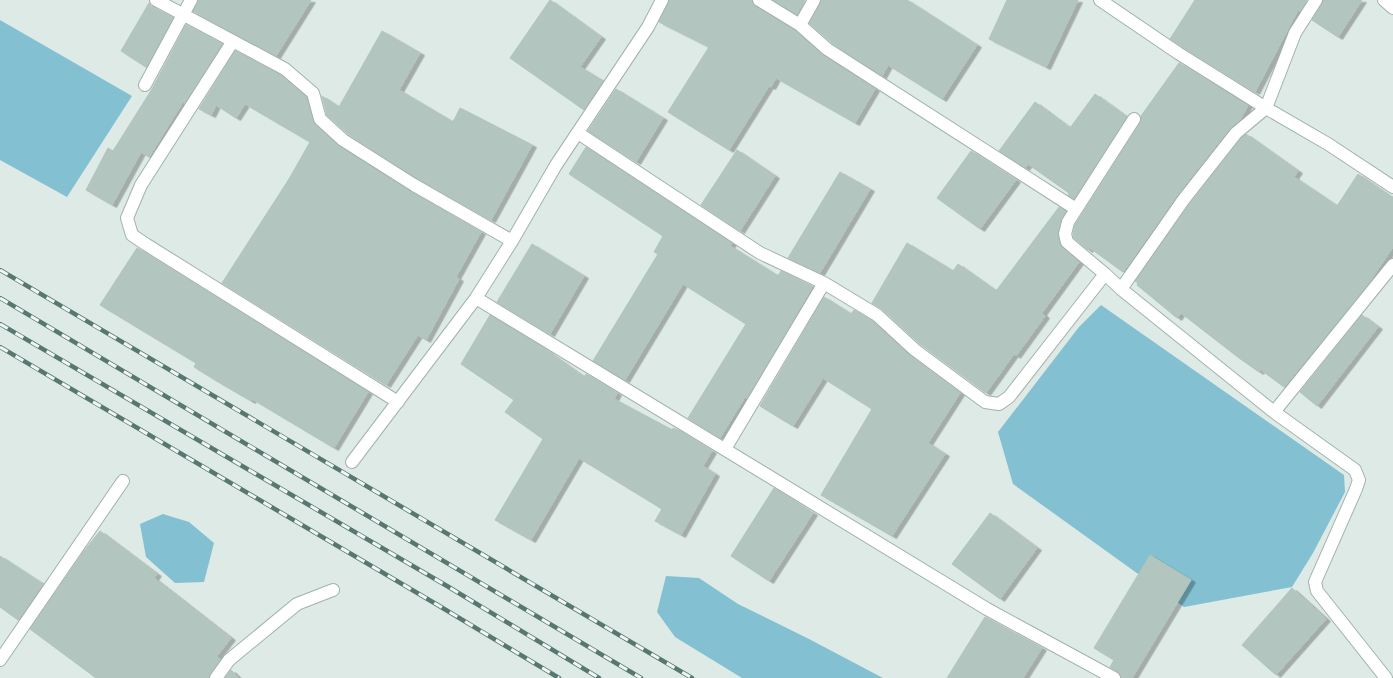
<svg xmlns="http://www.w3.org/2000/svg" width="1393" height="678" viewBox="0 0 1393 678" font-family="'Alegreya Sans',sans-serif">
  <style>
    .water { fill: #83c0d2 }
    .building { fill: #b3c5bf; stroke: #b0c4bd; filter: url(#shadow) }
    .lines { fill: none; stroke-linecap: round; stroke-linejoin: round }
    .street-casing { stroke: #a1b2ad; stroke-width: 14 }
    .street { stroke: #fff; stroke-width: 12 }
    .rail-casing { stroke: #597771; stroke-width: 4.5 }
    .rail { stroke: #eef7f3; stroke-width: 3; stroke-dasharray: 9; stroke-linecap: butt }
  </style>
  <defs>
    <filter id="shadow"><feDropShadow dx="4.5" dy="2.5" stdDeviation="0" flood-color="#0004"/></filter>
  </defs>
  <rect width="100%" height="100%" fill="#deeae6"/>
  <!-- water -->
  <path class="water" d="M 0,20 L 132,96 L 67,197 L 0,160 Z
    M 1101,305 L 1344,475 L 1345,492 L 1313,553 L 1292,587 L 1184,607 L 1013,484 L 998,432 L 1079,327 Z
    M 163,514 L 189,522 L 214,543 L 204,582 L 175,583 L 146,557 L 140,524 Z
    M 666,576 L 699,578 L 738,604 L 809,639 L 883,678 L 742,678 L 675,637 L 657,612 Z"/>
  <!-- building -->
  <path class="building" d="M 198,0 L 311,0 L 276,56 L 193,11 Z
    M 550,0 L 601,37 L 580,67 L 603,81 L 584,110 L 510,58 Z
    M 669,0 L 752,0 L 755,6 L 796,31 L 823,55 L 875,89 L 855,123 L 776,78 L 771,87 L 769,86 L 729,150 L 668,112 L 709,47 L 659,22 Z
    M 773,0 L 805,0 L 797,15 Z
    M 821,0 L 907,0 L 977,45 L 942,99 L 888,65 L 882,76 L 832,43 L 809,23 Z
    M 1007,0 L 1078,0 L 1046,67 L 989,39 Z
    M 1195,0 L 1307,0 L 1300,12 L 1298,10 L 1255,92 L 1170,39 Z
    M 1323,0 L 1362,0 L 1338,37 L 1312,20 Z
    M 149,3 L 152,7 L 173,18 L 146,67 L 121,51 Z
    M 186,25 L 222,44 L 185,103 L 183,102 L 149,157 L 141,152 L 112,205 L 86,190 L 108,148 L 113,151 L 152,89 Z
    M 382,31 L 420,53 L 399,90 L 453,122 L 460,108 L 532,145 L 491,220 L 418,179 L 348,134 L 327,115 L 322,96 L 339,107 Z
    M 235,51 L 281,75 L 306,97 L 315,124 L 339,146 L 410,191 L 481,232 L 456,277 L 459,279 L 426,340 L 418,335 L 386,385 L 222,283 L 289,179 L 310,142 L 245,104 L 236,118 L 216,105 L 211,115 L 199,109 Z
    M 1179,63 L 1248,105 L 1240,120 L 1230,128 L 1178,194 L 1123,272 L 1090,248 L 1088,250 L 1074,238 L 1073,234 L 1075,225 L 1140,123 L 1141,116 Z
    M 616,89 L 663,118 L 636,162 L 588,131 Z
    M 1095,94 L 1127,117 L 1074,199 L 1068,195 L 1069,193 L 1028,164 L 1025,168 L 999,151 L 1035,102 L 1070,128 Z
    M 1246,134 L 1298,171 L 1294,177 L 1337,206 L 1358,174 L 1393,198 L 1393,247 L 1366,287 L 1284,387 L 1261,370 L 1259,372 L 1239,358 L 1181,313 L 1177,318 L 1137,285 L 1138,283 L 1135,281 L 1190,203 L 1241,138 Z
    M 586,147 L 732,243 L 730,246 L 778,276 L 781,271 L 812,286 L 811,289 L 747,398 L 745,397 L 720,438 L 688,418 L 746,324 L 683,284 L 625,380 L 593,361 L 658,254 L 654,252 L 663,236 L 569,174 Z
    M 737,150 L 775,176 L 740,231 L 701,205 Z
    M 971,151 L 1016,180 L 980,229 L 937,198 Z
    M 840,172 L 870,189 L 820,273 L 788,258 Z
    M 1059,207 L 1066,211 L 1061,220 L 1058,232 L 1060,244 L 1062,248 L 1079,262 L 1042,313 L 1045,316 L 1016,356 L 1014,354 L 986,393 L 920,344 L 882,309 L 872,303 L 907,243 L 953,271 L 958,264 L 996,291 Z
    M 532,244 L 584,276 L 550,334 L 497,302 Z
    M 137,248 L 368,392 L 334,448 L 252,399 L 251,401 L 215,380 L 194,367 L 196,363 L 100,305 Z
    M 824,297 L 851,314 L 854,310 L 872,321 L 910,356 L 960,393 L 928,443 L 945,454 L 892,536 L 821,495 L 872,409 L 823,378 L 793,426 L 760,406 Z
    M 490,315 L 542,347 L 584,377 L 586,374 L 617,393 L 614,399 L 672,430 L 673,428 L 680,431 L 712,451 L 703,466 L 715,474 L 681,535 L 655,521 L 662,509 L 579,458 L 531,540 L 495,520 L 543,439 L 505,412 L 514,400 L 461,364 Z
    M 1362,315 L 1378,327 L 1317,406 L 1300,392 Z
    M 774,488 L 813,513 L 769,581 L 731,556 Z
    M 990,513 L 1037,548 L 1000,599 L 952,564 Z
    M 100,531 L 157,574 L 154,578 L 231,638 L 217,656 L 220,659 L 210,674 L 209,678 L 96,678 L 30,629 L 84,551 Z
    M 1150,555 L 1191,580 L 1132,678 L 1121,678 L 1118,672 L 1110,667 L 1114,660 L 1094,648 Z
    M 0,556 L 43,584 L 18,620 L 0,607 Z
    M 1292,588 L 1326,619 L 1276,675 L 1242,645 Z
    M 985,617 L 1042,648 L 1023,678 L 947,678 Z
    M 231,670 L 239,678 L 225,678 Z"/>
  <g class="lines">
    <!-- street casing -->
    <g class="street-casing">
      <path id="street" d="M 156,0 L 285,69 L 313,93 L 320,119 L 343,140 L 414,185 L 512,241
        M 759,0 L 800,25 L 827,49 L 1076,209
        M 1100,0 L 1178,53 L 1266,108 L 1328,144 L 1393,187
        M 1384,0 L 1393,8
        M 800,25 L 814,0
        M 233,41 L 141,185 L 127,218 L 132,235 L 147,245 L 398,402
        M 145,85 L 191,0
        M 1134,119 L 1068,222 L 1065,234 L 1067,242 L 1105,274 L 1121,289 L 1274,412 L 1355,470 L 1359,480 L 1356,489 L 1315,582 L 1317,591 L 1386,678
        M 578,133 L 760,253 L 824,283 L 877,315 L 915,350 L 985,402 L 999,404 L 1009,397 L 1105,274
        M 1121,289 L 1184,199 L 1236,133 L 1266,108 L 1295,33 L 1316,0
        M 476,298 L 987,609 L 1114,678
        M 1274,412 L 1393,265
        M 725,449 L 824,283
        M 352,462 L 476,298 L 512,241 L 556,165 L 648,27 L 662,0
        M 0,660 L 123,481
        M 216,678 L 229,660 L 297,604 L 333,590"/>
    </g>
    <!-- street -->
    <use href="#street" class="street"/>
    <!-- rail casing -->
    <g class="rail-casing">
      <path id="rail" d="M 0,270 L 692,678
        M 0,298 L 641,678
        M 0,324 L 447,586 L 599,678
        M 0,347 L 436,604 L 559,678"/>
    </g>
    <!-- rail -->
    <use href="#rail" class="rail"/>
  </g>
</svg>
